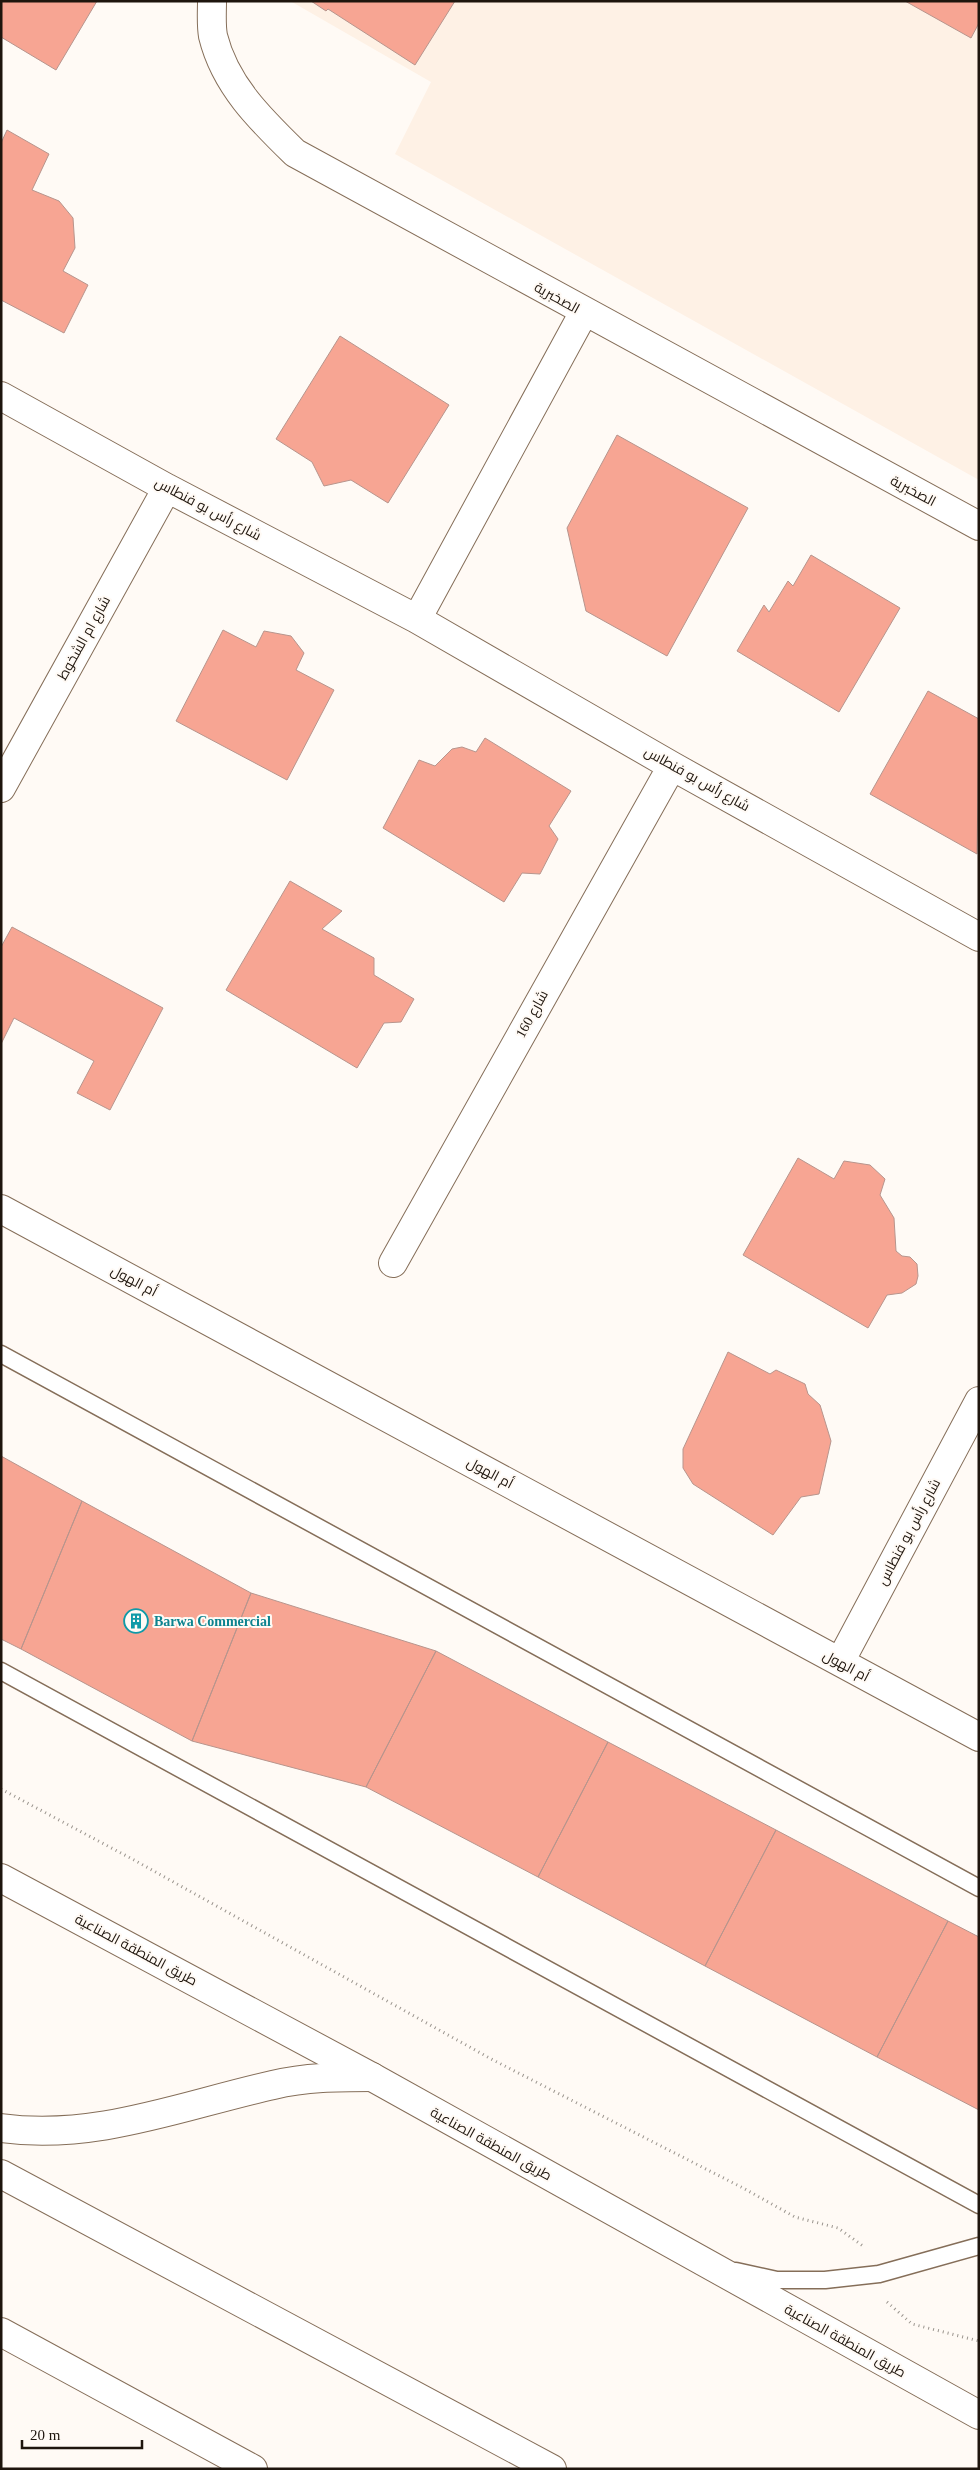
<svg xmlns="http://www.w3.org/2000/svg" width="980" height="2470" viewBox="0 0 980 2470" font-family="'Times New Roman',Cairo,serif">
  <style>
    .built { fill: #fef1e5 }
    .building { fill: #f7a593; stroke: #b7958d }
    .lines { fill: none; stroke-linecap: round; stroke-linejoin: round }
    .lane-casing { stroke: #856e59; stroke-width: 19 }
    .street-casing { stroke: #856e59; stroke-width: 30 }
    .secondary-casing { stroke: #856e59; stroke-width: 30 }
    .highway-casing { stroke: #856e59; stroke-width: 30 }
    .path { stroke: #9a948d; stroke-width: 3; stroke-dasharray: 1 4; stroke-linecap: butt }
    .lane { stroke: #fff; stroke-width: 16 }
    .street { stroke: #fff; stroke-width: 28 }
    .secondary { stroke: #fff; stroke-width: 28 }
    .highway { stroke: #fff; stroke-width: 28 }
    .labels { text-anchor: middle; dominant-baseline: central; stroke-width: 4; stroke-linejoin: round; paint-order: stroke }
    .street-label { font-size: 14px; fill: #1e150d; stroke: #fffaf5 }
    .culture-label { font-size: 14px; font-weight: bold; fill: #0d838f; stroke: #fffaf5; text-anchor: start }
  </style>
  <rect width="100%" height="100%" fill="#fffaf5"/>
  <!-- built -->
  <path class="built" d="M 979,1 L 979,480 L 395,154 L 431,82 L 292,2 Z"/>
  <!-- building -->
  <path class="building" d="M 1,1 L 97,1 L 56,70 L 1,37 Z
    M 311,1 L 455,1 L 415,65 L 328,9 L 326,11 Z
    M 905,1 L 979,1 L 979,23 L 971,38 Z
    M 7,130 L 49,154 L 32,190 L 59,201 L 73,218 L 75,248 L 63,271 L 88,285 L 64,333 L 1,300 L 1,143 Z
    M 340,336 L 449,405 L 388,503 L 351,480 L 324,486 L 312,462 L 276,439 Z
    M 617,435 L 748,508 L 667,656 L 586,611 L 567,528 Z
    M 811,555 L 900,608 L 839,712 L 737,651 L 764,605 L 769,612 L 788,581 L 793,586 Z
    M 223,630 L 256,647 L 264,631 L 291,636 L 304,653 L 296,670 L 334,690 L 287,780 L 176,721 Z
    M 928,691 L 979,719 L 977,854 L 870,794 Z
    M 485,738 L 571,791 L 549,826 L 558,839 L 540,874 L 522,873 L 504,902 L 383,828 L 419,760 L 435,766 L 452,749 L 462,747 L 476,752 Z
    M 290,881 L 342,911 L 322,929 L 374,958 L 374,975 L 414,999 L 401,1022 L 384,1023 L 357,1068 L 226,990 Z
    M 12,927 L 163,1008 L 110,1110 L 77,1093 L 94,1061 L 14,1018 L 1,1044 L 1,947 Z
    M 798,1158 L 834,1179 L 844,1161 L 870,1165 L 885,1179 L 880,1195 L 894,1218 L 896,1251 L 902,1256 L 910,1257 L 917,1264 L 918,1276 L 916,1284 L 902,1293 L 887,1295 L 868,1328 L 743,1255 Z
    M 728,1352 L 770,1374 L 776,1370 L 805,1384 L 808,1394 L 820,1405 L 831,1441 L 819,1494 L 801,1497 L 773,1535 L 693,1484 L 683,1468 L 683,1449 Z
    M 1,1456 L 82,1501 L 21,1649 L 1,1639 Z
    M 82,1501 L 251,1593 L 192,1741 L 21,1649 Z
    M 251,1593 L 436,1651 L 366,1787 L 192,1741 Z
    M 436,1651 L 608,1742 L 538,1877 L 366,1787 Z
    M 608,1742 L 776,1830 L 705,1966 L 538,1877 Z
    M 776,1830 L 948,1921 L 877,2057 L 705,1966 Z
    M 948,1921 L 979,1937 L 979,2110 L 877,2057 Z"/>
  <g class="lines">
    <!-- lane casing -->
    <g class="lane-casing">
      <path id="lane" d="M 1,1354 L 979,1888
        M 1,1671 L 979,2205
        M 736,2271 L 777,2280 L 825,2280 L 879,2274 L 979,2246"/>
    </g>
    <!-- street casing -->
    <g class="street-casing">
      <path id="street" d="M 212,1 C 212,12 211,25 213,36 C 225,85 260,119 295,153 L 979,526
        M 1,396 L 167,488 L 417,619 L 672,766 L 979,937
        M 417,619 L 584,312
        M 1,788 L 167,488
        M 1,1209 L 979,1737
        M 393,1263 L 672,766
        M 840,1662 L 979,1401
        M 1,1878 L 372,2077 L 979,2415"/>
    </g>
    <!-- secondary casing -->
    <g class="secondary-casing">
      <path id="secondary" d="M 1,2128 C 96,2141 183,2105 273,2085 C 306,2077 338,2077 372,2077
        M 1,2174 L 552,2469"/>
    </g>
    <!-- highway casing -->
    <g class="highway-casing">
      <path id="highway" d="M 1,2332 L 253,2469"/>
    </g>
    <!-- path -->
    <path class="path" d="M 1,1789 L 134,1860 L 493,2060 L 743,2188 L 795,2217 L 838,2228 L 863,2246
      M 887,2302 L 912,2324 L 979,2341"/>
    <!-- lane -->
    <use href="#lane" class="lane"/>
    <!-- street -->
    <use href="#street" class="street"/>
    <!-- secondary -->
    <use href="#secondary" class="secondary"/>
    <!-- highway -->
    <use href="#highway" class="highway"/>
  </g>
  <!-- icons -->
  <defs>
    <g id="building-ring" transform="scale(1.25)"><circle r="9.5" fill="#fffaf5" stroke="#0f9aa8" stroke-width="1.5"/><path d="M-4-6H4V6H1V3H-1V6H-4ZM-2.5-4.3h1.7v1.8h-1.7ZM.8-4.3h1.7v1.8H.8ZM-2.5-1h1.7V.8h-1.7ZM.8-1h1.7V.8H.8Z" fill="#0f9aa8"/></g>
  </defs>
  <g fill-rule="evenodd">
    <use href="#building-ring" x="136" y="1621"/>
  </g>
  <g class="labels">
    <!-- street labels -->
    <g class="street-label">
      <text transform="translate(557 298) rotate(29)">الصخبرية</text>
      <text transform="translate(913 491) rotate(28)">الصخبرية</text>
      <text transform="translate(208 509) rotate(28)">شارع رأس بو فنطاس</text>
      <text transform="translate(84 638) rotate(-61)">شارع ام الشخوط</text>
      <text transform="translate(697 779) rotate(29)">شارع رأس بو فنطاس</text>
      <text transform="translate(532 1014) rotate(-61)">شارع 160</text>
      <text transform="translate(134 1281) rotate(28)">أم الهول</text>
      <text transform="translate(490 1473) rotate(28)">أم الهول</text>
      <text transform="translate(909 1532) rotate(-62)">شارع رأس بو فنطاس</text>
      <text transform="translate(846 1666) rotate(28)">أم الهول</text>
      <text transform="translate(136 1950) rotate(28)">طريق المنطقة الصناعية</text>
      <text transform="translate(491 2144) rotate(29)">طريق المنطقة الصناعية</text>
      <text transform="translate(845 2341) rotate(29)">طريق المنطقة الصناعية</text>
    </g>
    <!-- culture labels -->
    <g class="culture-label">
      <text x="154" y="1621">Barwa Commercial</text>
    </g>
  </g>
  <!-- border -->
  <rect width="980" height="2470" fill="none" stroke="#1e150d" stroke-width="5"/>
  <!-- scale -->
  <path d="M22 2440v8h120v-8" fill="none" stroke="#1e150d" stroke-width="2.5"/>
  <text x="30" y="2440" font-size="15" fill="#1e150d" stroke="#fffaf5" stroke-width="4" paint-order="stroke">20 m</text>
</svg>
